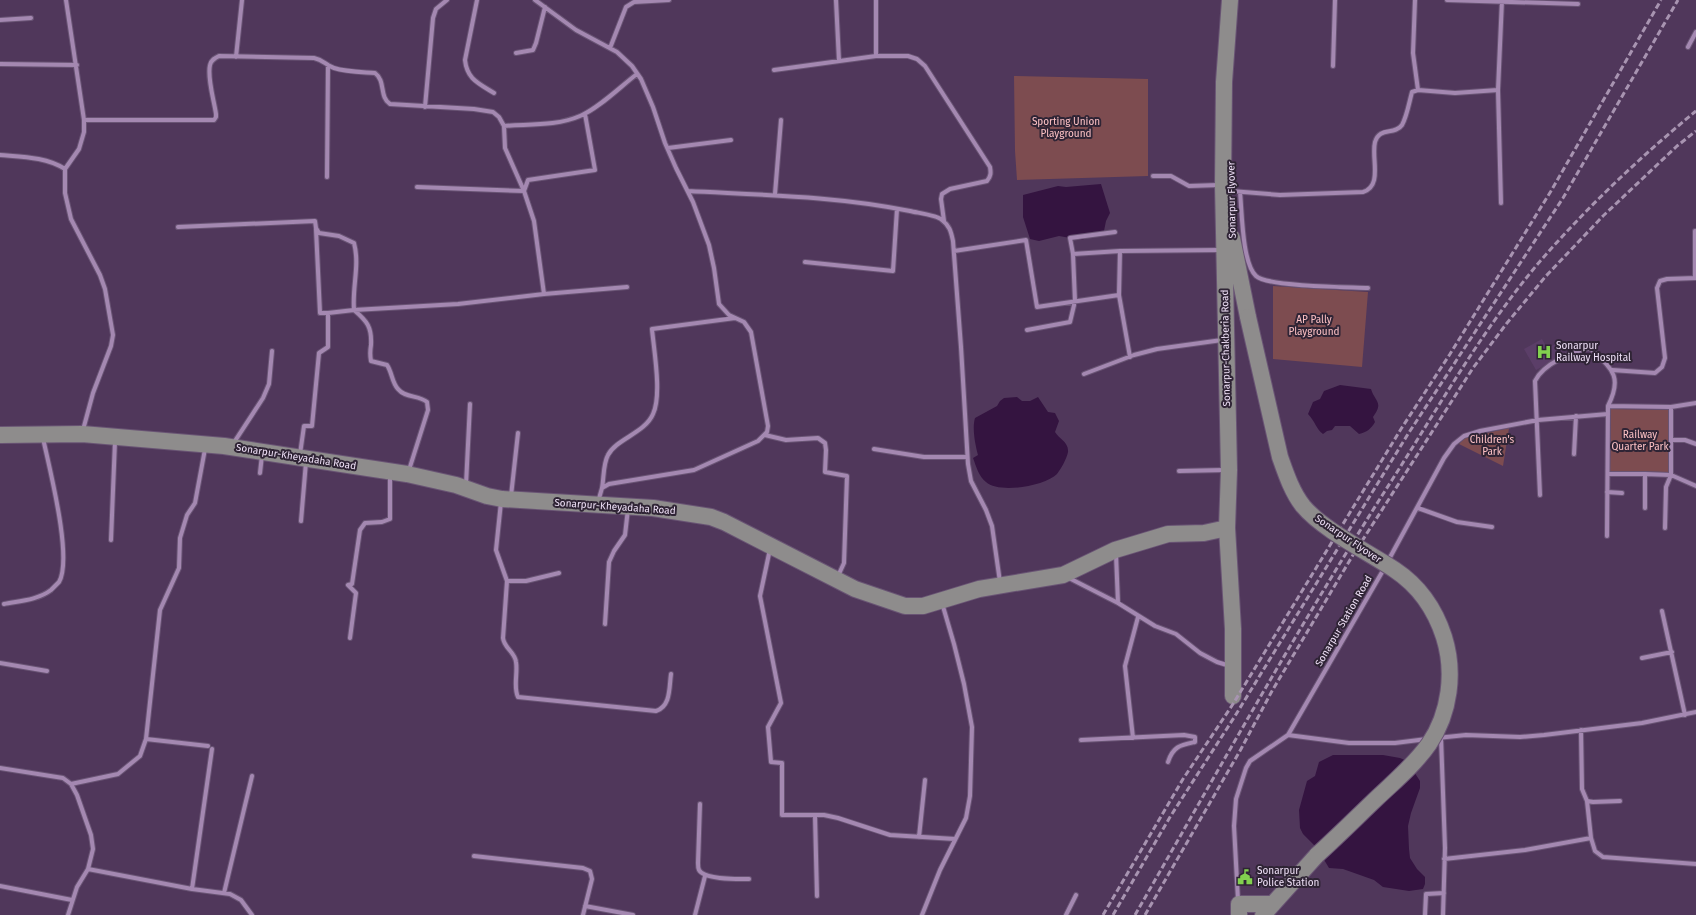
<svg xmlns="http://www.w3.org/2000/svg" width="1696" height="915" viewBox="0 0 1696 915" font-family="'Fira Sans',sans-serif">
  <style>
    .built { fill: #5b3e68 }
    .green { fill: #7d4c50 }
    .water { fill: #341440 }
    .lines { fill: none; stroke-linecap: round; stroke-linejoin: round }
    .minor-casing { stroke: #695474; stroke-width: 6 }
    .secondary-casing { stroke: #695474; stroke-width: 18 }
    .minor { stroke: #a488b1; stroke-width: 4 }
    .secondary { stroke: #8e8c8c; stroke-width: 16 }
    .rail { stroke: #a894b1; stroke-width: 3; stroke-dasharray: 6 3; stroke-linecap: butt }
    .secondary-bridge-casing { stroke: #695474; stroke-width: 18; stroke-linecap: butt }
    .secondary-bridge { stroke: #8e8c8c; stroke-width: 16 }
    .labels { text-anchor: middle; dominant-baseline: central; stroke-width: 4; stroke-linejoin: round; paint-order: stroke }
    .park-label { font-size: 10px; fill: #fec2c5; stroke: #2f2435 }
    .street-label { font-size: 10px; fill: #f0e1f8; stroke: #2f2435 }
    .poi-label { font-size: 10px; fill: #f0e1f8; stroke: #2f2435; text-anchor: start }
  </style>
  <rect width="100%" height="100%" fill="#50375b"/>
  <!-- built -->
  <path class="built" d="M 1542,339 L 1547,348 L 1558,343 L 1564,355 L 1536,370 L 1524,349 Z"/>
  <!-- green -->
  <path class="green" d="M 1014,76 L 1148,79 L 1148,176 L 1017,180 L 1015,151 Z
    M 1273,286 L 1368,292 L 1362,367 L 1273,359 Z
    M 1611,409 L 1669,410 L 1668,472 L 1610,471 Z
    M 1509,428 L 1503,466 L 1459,444 L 1465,438 Z"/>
  <!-- water -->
  <path class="water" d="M 1101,184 L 1110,213 L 1106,221 L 1104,231 L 1082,240 L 1059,236 L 1039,241 L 1030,239 L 1023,217 L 1023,195 L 1058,186 L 1066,187 Z
    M 1340,385 L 1371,389 C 1375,402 1384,402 1373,417 L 1375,422 C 1371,429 1367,432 1359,434 L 1350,426 L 1335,426 L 1332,430 L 1327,431 L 1323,434 C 1316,429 1315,421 1308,414 L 1313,402 L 1320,399 L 1324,391 Z
    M 1017,397 L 1022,401 L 1030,401 L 1038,397 L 1048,412 L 1055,413 L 1059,421 L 1055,432 C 1059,439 1069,442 1068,452 C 1067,458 1061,469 1057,474 C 1045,486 999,494 986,482 C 979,477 976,466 973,458 L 978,455 C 975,444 972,428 975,418 L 997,406 L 1000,401 L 1004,398 Z
    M 1333,755 L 1383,755 L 1400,758 L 1407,761 L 1420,781 L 1420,788 L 1411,813 L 1408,826 L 1409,849 L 1410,858 L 1417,869 L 1425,877 L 1425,884 L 1423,889 L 1409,891 L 1383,887 L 1374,880 L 1343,869 L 1329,868 L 1317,848 L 1303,834 L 1300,828 L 1299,810 L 1307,781 L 1315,776 L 1319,762 Z"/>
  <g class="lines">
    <!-- minor casing -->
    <g class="minor-casing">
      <path id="minor" d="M 66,0 L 84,120 L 84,132 L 79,149 L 65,169 L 65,193 L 71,219 L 100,275 L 105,289 L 113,335 L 111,346 L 93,393 L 83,430
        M 477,0 L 465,60 C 467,79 478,83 494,93
        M 535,0 L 576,30 L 617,52 L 632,66 L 641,79 L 653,107 L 665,143 L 676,168 L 693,202 L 709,245 L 714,268 L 719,304 L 729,315 L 744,322 L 751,332 L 768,426 L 767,432 L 758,441 L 694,470 L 609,484 L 602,488 L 598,502
        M 836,0 L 839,61
        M 876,0 L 876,56
        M 1415,0 L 1413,53 L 1418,90
        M 1447,0 L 1578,4
        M 0,20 L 31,18
        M 1688,47 L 1696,32
        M 610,48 L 626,7 L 634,2 L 669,0
        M 516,53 L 533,50 L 536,43 L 545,7
        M 236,57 L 242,0
        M 0,64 L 77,65
        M 1333,66 L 1335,0
        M 774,70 L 876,56 L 908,56 L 917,59 L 925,66 L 990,167 C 991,173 991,176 987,181 L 950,189 L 942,194 L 941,199 L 944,221
        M 1498,90 L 1501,203
        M 425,107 L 433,18 L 436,9 L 447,0
        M 84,120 L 214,120 L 216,117 L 216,114 C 214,100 207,78 210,65 C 211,60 215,58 219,56 L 314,58 C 324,60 325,65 334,68 C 346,72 362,72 375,73 C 386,81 379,97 390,104 L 474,109 L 493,112 L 499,117 L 504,126 L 505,148 L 524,191 L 534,221 L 544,294 L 627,287
        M 504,126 C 529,124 557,126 580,116 C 598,109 621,86 637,74
        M 668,148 L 731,140
        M 0,155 C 23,157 46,157 65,169
        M 1153,176 L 1171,176 L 1189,186 L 1219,185
        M 327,177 L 328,65
        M 417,187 L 524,191 L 528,180 L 595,170 L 585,114
        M 688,191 C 762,195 837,196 910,211 C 918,213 937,215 942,220 C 950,226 951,232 953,241 L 961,347 L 968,464 L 971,481 L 986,510 L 992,526 L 1000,582
        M 1231,191 L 1280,195 L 1363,192 C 1383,186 1371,158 1375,142 C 1380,126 1394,136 1402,125 C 1407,116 1409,103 1412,92 L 1418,90 L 1455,93 L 1498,90 L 1502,0
        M 1240,192 C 1242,211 1242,263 1256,276 C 1268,287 1348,287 1368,288
        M 775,194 L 781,120
        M 178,227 L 315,221 L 316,228 L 319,233 L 339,236 L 354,243 C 360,265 352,287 354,310 C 367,321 372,327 371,345 C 370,351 370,356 371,361 L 387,365 C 392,372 392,383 398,389 C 405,398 419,395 427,402 L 428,410 L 409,470
        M 1695,231 L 1695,278
        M 954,251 L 1026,240 L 1037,307 L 1119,295
        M 1073,254 L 1070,238 L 1115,232
        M 805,262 L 893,271 L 897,209
        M 328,313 L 354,310 L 458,304 L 544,294
        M 1027,330 L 1070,322 L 1075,301 L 1073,254 L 1120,251
        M 1130,357 L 1119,295 L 1120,251 L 1222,250
        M 1612,370 L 1655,373 L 1662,367 L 1665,358 L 1657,288 L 1660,281 L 1667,279 L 1696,278
        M 1084,374 L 1134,355 L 1157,349 L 1222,340
        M 1608,406 L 1671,407 L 1696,403
        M 765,435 L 786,440 L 818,438 L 825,443 L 826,450 L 825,472 L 847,476 L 844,563 L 838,576
        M 1671,440 L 1685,440 L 1696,444
        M 233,444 L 263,398 L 269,384 L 272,351
        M 874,449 L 924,457 L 967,457
        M 300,454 L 304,426 L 312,426 L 319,353 L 328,347 L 328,313 L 320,313 L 316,229
        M 1574,454 L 1576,416
        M 1179,471 L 1225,470
        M 260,473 L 262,455
        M 1608,474 L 1645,474 L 1645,508
        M 1645,474 L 1671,475 L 1696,486
        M 466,485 L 470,404
        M 602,488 C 604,478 603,464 608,455 C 616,439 645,433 653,414 C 662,395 654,351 652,329 L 735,318
        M 1607,492 L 1622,493
        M 1540,495 L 1535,381 C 1543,364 1573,351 1590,348 C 1612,369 1623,376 1608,406 L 1607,536
        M 511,496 L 518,433
        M 501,502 L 496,550 L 507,581 L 503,638 C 504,648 515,652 516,662 C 518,673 513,687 518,697 L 656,711 C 671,706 669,688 671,674
        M 1418,508 L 1457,522 L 1492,527
        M 301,521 L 306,462
        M 1665,528 L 1666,487 L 1671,475 L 1671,407
        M 111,540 L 115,441
        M 770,549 L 760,596 L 781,703 L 768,727 L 771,762 L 782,763 L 782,815 L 824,815 L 838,818 L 890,835 L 955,839
        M 1116,554 L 1118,603
        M 1388,561 L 1444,458 L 1454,444 L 1464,436 L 1480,431 L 1538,420 L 1608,414
        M 1069,578 L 1118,603 L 1155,626 L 1176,634 L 1200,653 L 1217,662 L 1230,666
        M 507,581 L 526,581 L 559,573
        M 4,604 C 19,601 38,600 51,590 C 53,588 57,584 59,582 C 73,558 49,467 43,438
        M 1662,611 L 1685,715
        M 605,624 L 609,562 L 614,551 L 625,535 L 628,509
        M 350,638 L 356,593 L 348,585 L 352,584 L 360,530 L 365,523 L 382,522 L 390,519 L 390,475
        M 1642,658 L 1672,652
        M 0,663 L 47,671
        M 1581,730 L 1582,789 L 1587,801 L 1593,802 L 1620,801
        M 1288,735 L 1349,743 L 1395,743 L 1427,739
        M 1441,737 L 1445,848 L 1443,915
        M 1133,738 L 1125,666 L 1138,617
        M 1437,738 L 1466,735 L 1520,737 L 1544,735 L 1642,723 L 1696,712
        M 146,739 L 208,746
        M 1081,740 L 1184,735 L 1195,737 L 1195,742 C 1181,745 1173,746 1168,762
        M 0,768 L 63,778 L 71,784 L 77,795 L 91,835 L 93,849 L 88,869 L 77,887 L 68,915
        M 71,784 L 118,774 L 140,756 L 146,739 L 160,610 L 179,568 L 180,538 L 187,515 L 195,503 L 205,449
        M 700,804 L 698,863 C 698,865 698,868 699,870 C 705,880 738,879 749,879
        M 815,815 L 817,896
        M 919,837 L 925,780
        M 1591,838 L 1595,851 L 1603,857 L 1696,864
        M 474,856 L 583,868 L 590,871 L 592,879 L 583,915
        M 1444,859 L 1525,850 L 1591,838 L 1587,801
        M 88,869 L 192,889 L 230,894 L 241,900 L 252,915
        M 0,886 L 72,900
        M 192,889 L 212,749
        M 224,893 L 252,776
        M 1238,900 L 1234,826 L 1236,799 L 1246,768 L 1250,761 L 1288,735 L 1385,567
        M 585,906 L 633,915
        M 695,915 L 705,876
        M 922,915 L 940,870 L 966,818 L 970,796 L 972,727 L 964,684 L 954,644 L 942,603
        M 1066,915 L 1076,895
        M 1425,915 L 1426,894 L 1444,893"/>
    </g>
    <!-- secondary casing -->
    <g class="secondary-casing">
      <path id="secondary" d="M 1230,0 L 1224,82 L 1223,185 L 1229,470 L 1227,528 L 1233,629 L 1233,696
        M 1232,238 L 1248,317
        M 0,435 L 82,434 L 224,446 L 407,474 L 456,485 L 487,496 L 502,499 L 653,508 L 711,517 L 724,522 L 855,589 L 905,606 L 923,606 L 979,589 L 1063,575 L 1115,550 L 1168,534 L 1204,533 L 1227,528
        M 1239,915 L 1239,904 L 1273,904
        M 1263,915 L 1317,855"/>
    </g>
    <!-- minor -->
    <use href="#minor" class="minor"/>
    <!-- secondary -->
    <use href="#secondary" class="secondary"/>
    <!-- rail -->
    <path class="rail" d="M 1103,915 L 1183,779 L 1233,704 L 1401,429 L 1450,354 L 1551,191 L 1661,0
      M 1113,915 L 1170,817 L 1235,716 L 1408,434 L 1563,198 L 1678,0
      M 1135,915 C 1219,769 1301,622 1392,480 C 1438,408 1481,332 1536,266 C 1584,210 1639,158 1696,111
      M 1145,915 L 1241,749 L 1272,691 L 1353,555 L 1473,368 L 1507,323 L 1546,276 L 1603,216 L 1677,146 L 1696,131"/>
    <!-- secondary-bridge casing -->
    <g class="secondary-bridge-casing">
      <path id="secondary-bridge" d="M 1248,317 L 1280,457 C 1286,474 1292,492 1303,506 C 1323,530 1368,552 1395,570 C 1419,586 1435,609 1444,637 C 1455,672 1450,713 1429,744 C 1415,764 1396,780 1378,797 C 1358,816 1338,836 1317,855"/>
    </g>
    <!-- secondary-bridge -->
    <use href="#secondary-bridge" class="secondary-bridge"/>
  </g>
  <!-- icons -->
  <defs>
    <g id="hospital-bare" transform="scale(1.2)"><path d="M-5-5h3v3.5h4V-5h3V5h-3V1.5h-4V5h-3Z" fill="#82d04f" stroke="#2f2435" stroke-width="2.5" paint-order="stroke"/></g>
    <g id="civic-bare" transform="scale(1.2)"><path d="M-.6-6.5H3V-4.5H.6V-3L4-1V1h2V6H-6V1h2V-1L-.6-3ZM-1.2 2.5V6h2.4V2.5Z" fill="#82d04f" stroke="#2f2435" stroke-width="2.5" paint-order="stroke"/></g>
  </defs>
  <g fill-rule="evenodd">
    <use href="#hospital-bare" x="1544" y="352"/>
    <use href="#civic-bare" x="1245" y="877"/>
  </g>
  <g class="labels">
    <!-- park labels -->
    <g class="park-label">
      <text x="1066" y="122">Sporting Union<tspan x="1066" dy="12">Playground</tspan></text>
      <text x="1314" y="320">AP Pally<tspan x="1314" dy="12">Playground</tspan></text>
      <text x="1640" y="435">Railway<tspan x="1640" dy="12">Quarter Park</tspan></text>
      <text x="1492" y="440">Children's<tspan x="1492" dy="12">Park</tspan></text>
    </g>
    <!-- street labels -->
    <g class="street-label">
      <text transform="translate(1232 200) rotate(-91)">Sonarpur Flyover</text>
      <text transform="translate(1226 348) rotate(-91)">Sonarpur-Chakberia Road</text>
      <text transform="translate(296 457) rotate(9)">Sonarpur-Kheyadaha Road</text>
      <text transform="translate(615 507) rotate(4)">Sonarpur-Kheyadaha Road</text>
      <text transform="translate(1348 539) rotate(34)">Sonarpur Flyover</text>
      <text transform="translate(1344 621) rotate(-60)">Sonarpur Station Road</text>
    </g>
    <!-- poi labels -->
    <g class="poi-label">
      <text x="1556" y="346">Sonarpur<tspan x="1556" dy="12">Railway Hospital</tspan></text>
      <text x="1257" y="871">Sonarpur<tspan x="1257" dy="12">Police Station</tspan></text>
    </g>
  </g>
</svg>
